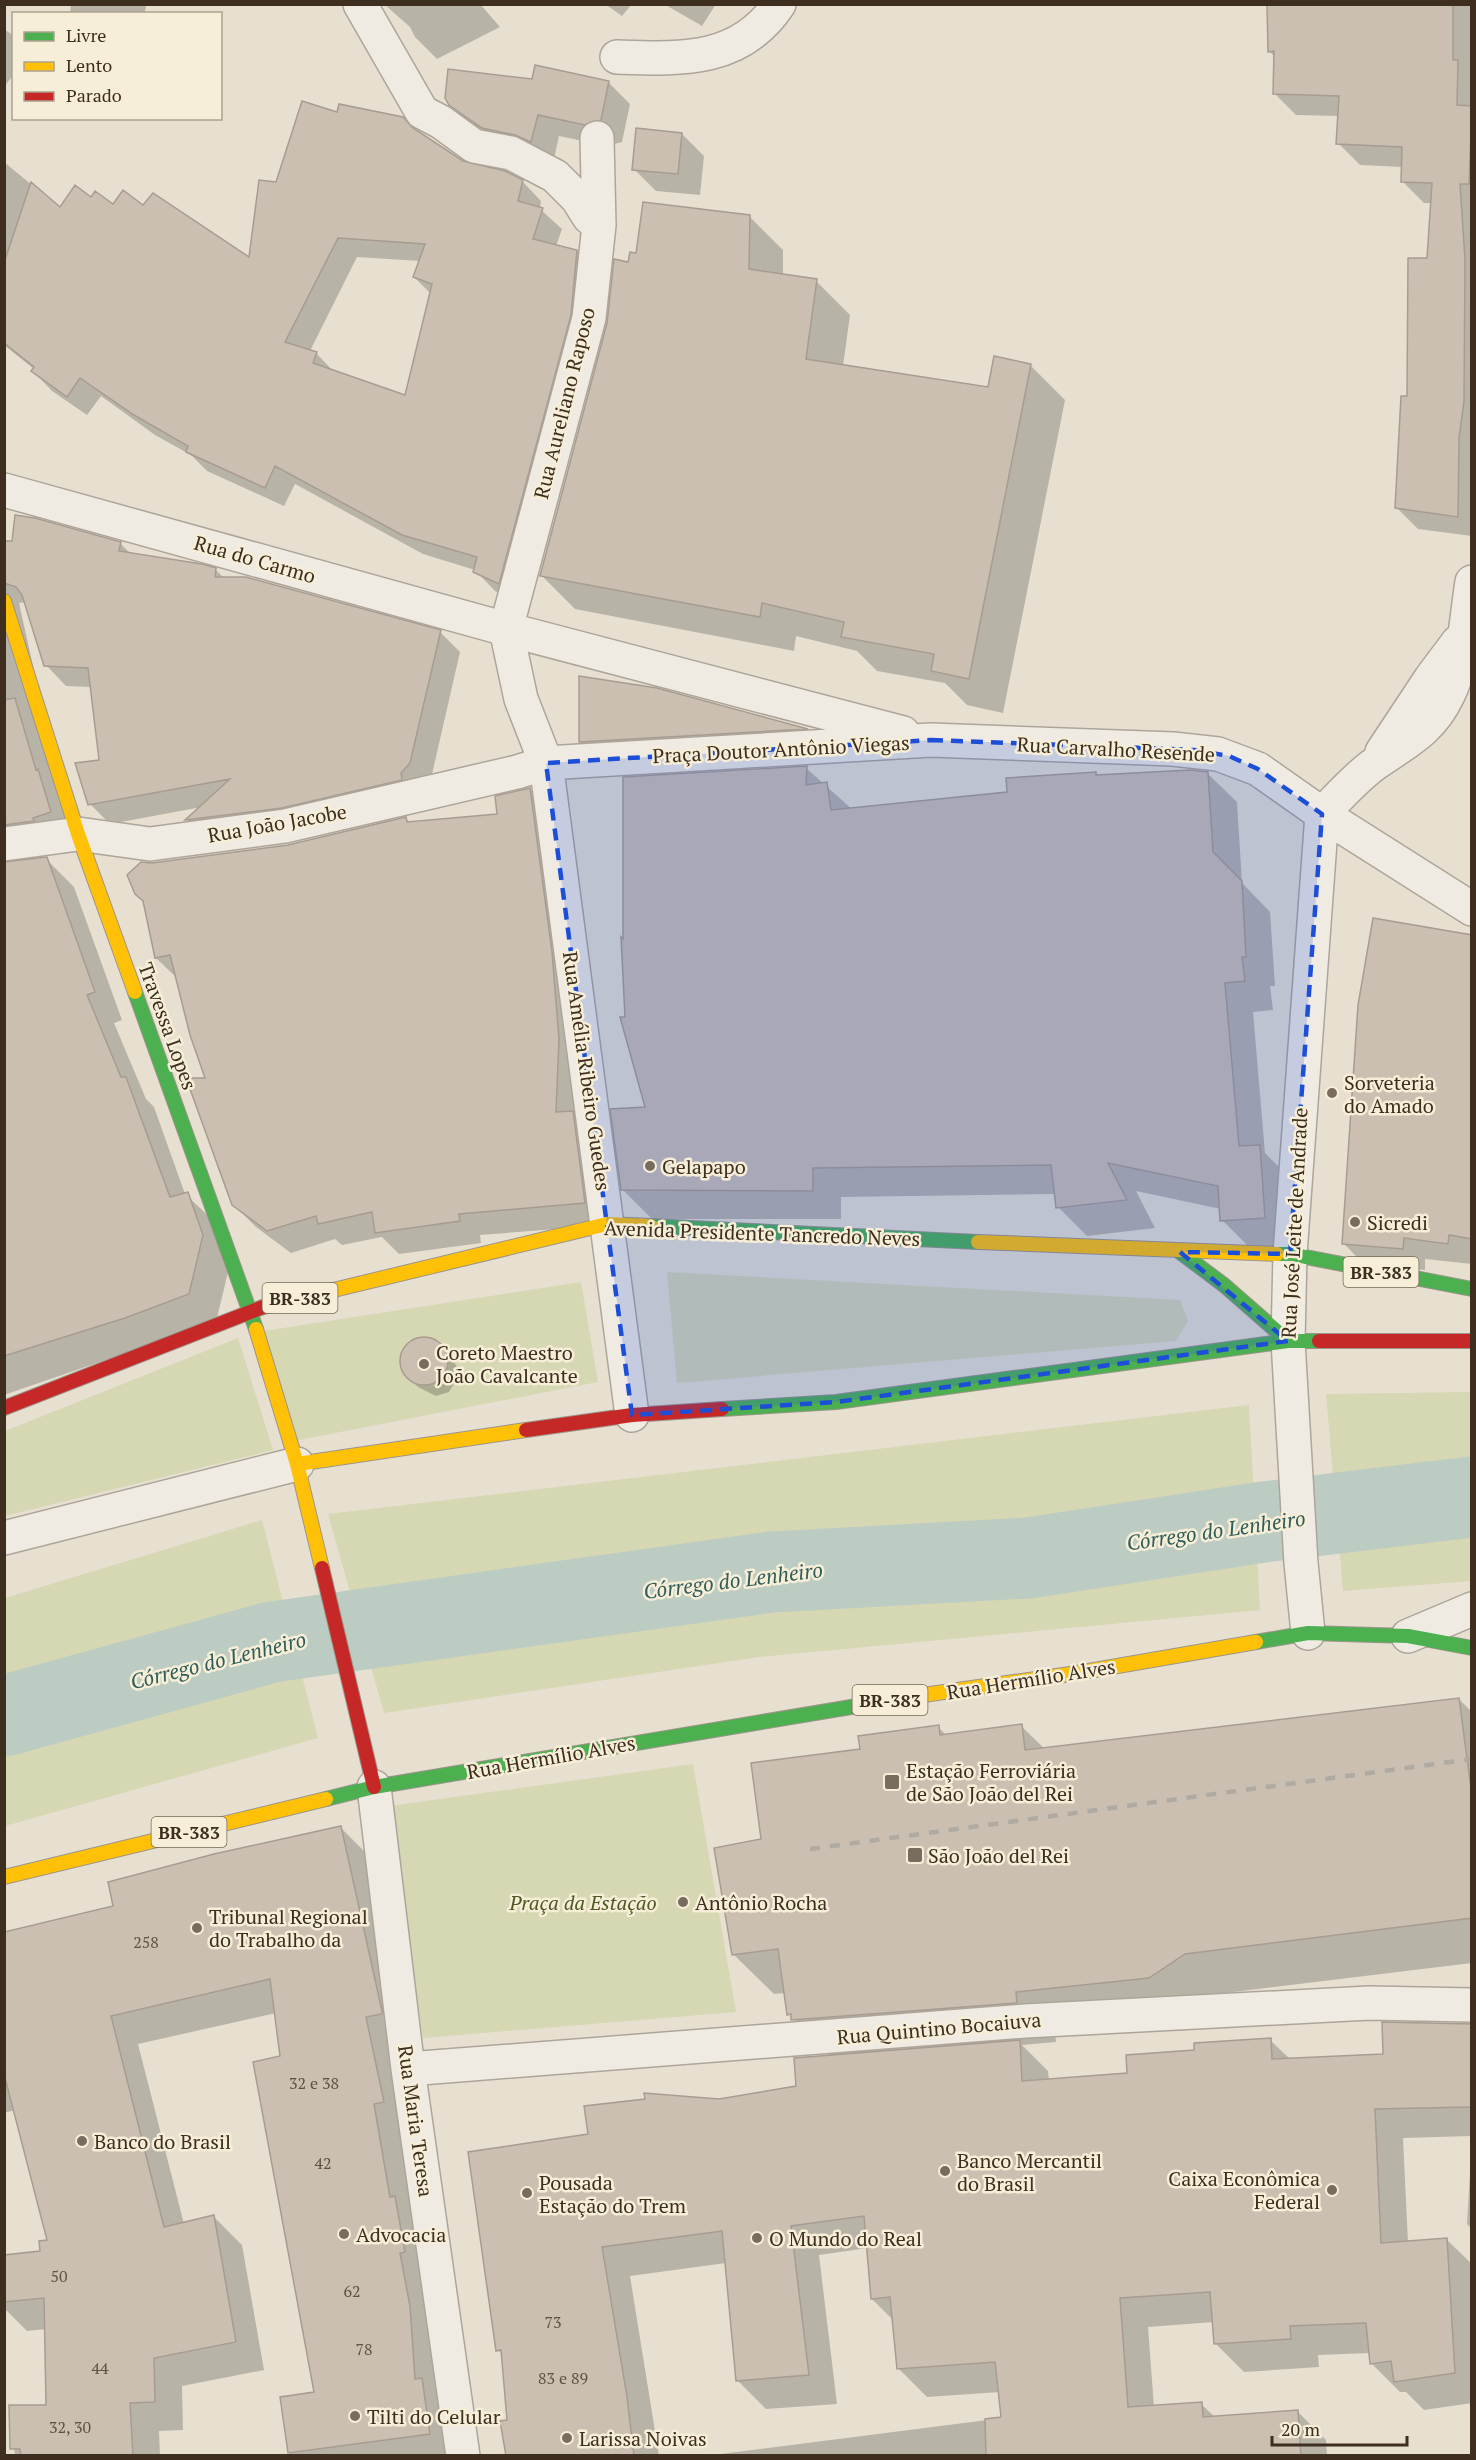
<svg xmlns="http://www.w3.org/2000/svg" width="1476" height="2460" viewBox="0 0 1476 2460" font-family="'PT Serif',serif">
  <style>
    .green { fill: #d6d7b3 }
    .shadow { fill: #0003; fill-rule: evenodd }
    .lines { fill: none; stroke-linecap: round; stroke-linejoin: round }
    .river { stroke: #bcccc2; stroke-width: 81 }
    .building { fill: #cbbfb2; stroke: #a89c90; stroke-width: 1.5; fill-rule: evenodd }
    .street-casing { stroke: #ada599; stroke-width: 36 }
    .fast-casing { stroke: #9c958a; stroke-width: 16 }
    .slow-casing { stroke: #9c958a; stroke-width: 16 }
    .jam-casing { stroke: #9c958a; stroke-width: 16 }
    .street { stroke: #efebe3; stroke-width: 33 }
    .fast { stroke: #4caf50; stroke-width: 14 }
    .slow { stroke: #ffc107; stroke-width: 14 }
    .jam { stroke: #c62828; stroke-width: 14 }
    .rail { stroke: #afaaa2; stroke-width: 4.5; stroke-dasharray: 10 10; stroke-linecap: butt }
    .marked { fill: #1d4ed8; fill-opacity: 0.2; stroke: #1d4ed8; stroke-width: 4.5; stroke-dasharray: 12 8; stroke-linejoin: round }
    .poi-dot { fill: #786c5e; stroke: #f7eed8; stroke-width: 2 }
    .labels { text-anchor: middle; dominant-baseline: central; stroke-width: 5; stroke-linejoin: round; paint-order: stroke }
    .number-label { font-size: 16px; fill: #605244 }
    .shield { fill: #f7eed8; stroke: #756857; stroke-width: 1.5 }
    .shield-label { font-size: 18px; font-weight: bold; fill: #3d2e20 }
    .street-label { font-size: 20px; fill: #3d2e20; stroke: #f7eed8 }
    .poi-label { font-size: 20px; fill: #3d2e20; stroke: #f7eed8; text-anchor: start }
    .park-label { font-size: 20px; font-style: italic; fill: #4d5a26; stroke: #f7eed8 }
    .water-label { font-size: 21px; font-style: italic; fill: #2f5d5a; stroke: #f7eed8 }
  </style>
  <rect width="100%" height="100%" fill="#e7e0d1"/>
  <!-- green -->
  <path class="green" d="M 667,1272 L 1180,1300 L 1188,1321 L 1176,1341 L 677,1383 Z
    M 581,1282 L 598,1382 L 294,1441 L 257,1332 Z
    M 238,1338 L 273,1450 L 5,1516 L 5,1431 Z
    M 1471,1392 L 1471,1581 L 1343,1591 L 1326,1394 Z
    M 1249,1405 L 1260,1610 L 759,1657 L 384,1713 L 328,1514 Z
    M 262,1520 L 318,1738 L 5,1826 L 5,1598 Z
    M 693,1764 L 736,2012 L 423,2038 L 390,1806 Z"/>
  <!-- shadow -->
  <path class="shadow" d="M 71,4 L 146,4 L 145,14 L 70,14 Z
    M 384,4 L 480,4 L 500,27 L 437,59 L 415,37 L 410,27 Z
    M 605,4 L 632,4 L 622,16 Z
    M 664,4 L 716,4 L 702,26 Z
    M 1312,4 L 1472,4 L 1472,536 L 1418,529 L 1396,507 L 1408,398 L 1429,259 L 1432,203 L 1424,203 L 1402,181 L 1403,167 L 1360,165 L 1338,143 L 1339,116 L 1296,115 L 1274,93 L 1275,57 L 1269,51 Z
    M 4,29 L 14,36 L 14,74 L 4,87 Z
    M 533,81 L 608,82 L 630,104 L 622,142 L 607,146 L 559,136 L 553,163 L 505,150 L 473,127 L 450,104 Z
    M 339,114 L 417,133 L 463,163 L 522,181 L 541,201 L 540,209 L 562,229 L 556,246 L 577,251 L 597,271 L 518,603 L 495,591 L 475,570 L 423,554 L 295,484 L 284,506 L 207,471 L 191,455 L 155,435 L 101,396 L 87,415 L 52,391 L 33,371 L 34,369 L 4,345 L 4,162 L 61,209 L 91,199 L 113,206 L 143,207 L 251,259 L 277,184 ZM 357,257 L 420,261 L 414,277 L 431,294 L 407,397 L 334,372 L 316,353 L 310,351 Z
    M 682,134 L 704,156 L 700,195 L 656,191 L 634,169 Z
    M 749,216 L 783,250 L 783,276 L 816,281 L 850,315 L 843,366 L 989,389 L 995,358 L 1031,366 L 1065,400 L 1003,713 L 967,705 L 945,683 L 877,671 L 857,651 L 796,636 L 794,651 L 575,609 L 541,575 L 629,264 L 637,255 Z
    M 120,543 L 131,554 L 215,569 L 224,578 L 440,632 L 460,652 L 430,783 L 207,840 L 187,820 L 202,807 L 110,824 L 90,804 L 100,761 L 91,687 L 66,686 L 46,665 L 26,602 L 19,603 L 70,832 L 4,853 L 4,558 Z
    M 808,729 L 838,759 L 612,774 L 580,742 Z
    M 806,768 L 853,810 L 1009,793 L 1096,774 L 1098,776 L 1207,773 L 1237,802 L 1242,883 L 1270,912 L 1275,986 L 1270,986 L 1273,1010 L 1253,1012 L 1265,1153 L 1288,1176 L 1294,1247 L 1251,1249 L 1222,1220 L 1221,1209 L 1136,1191 L 1155,1228 L 1087,1236 L 1058,1207 L 1056,1194 L 841,1197 L 841,1219 L 652,1219 L 623,1190 L 647,1108 L 627,1019 Z
    M 530,789 L 552,811 L 607,1225 L 480,1235 L 481,1243 L 399,1254 L 382,1237 L 342,1245 L 335,1239 L 291,1253 L 256,1227 L 233,1204 L 207,1080 L 178,979 L 156,958 L 153,864 L 288,846 L 406,819 L 410,823 L 498,816 Z
    M 4,859 L 7,862 L 46,859 L 74,887 L 122,1020 L 114,1023 L 146,1099 L 154,1107 L 185,1194 L 215,1222 L 230,1264 L 216,1322 L 4,1395 Z
    M 1472,937 L 1472,1264 L 1425,1259 L 1425,1270 L 1365,1265 L 1343,1243 Z
    M 421,1338 L 439,1343 L 459,1369 L 457,1379 L 449,1392 L 436,1396 L 418,1387 L 407,1376 L 400,1361 L 407,1344 Z
    M 1459,1699 L 1472,1712 L 1472,1963 L 1225,1993 L 1189,2018 L 1055,2031 L 1056,2042 L 1022,2045 L 1048,2071 L 1049,2080 L 1129,2075 L 1196,2052 L 1270,2040 L 1290,2059 L 1384,2056 L 1472,2031 L 1472,2136 L 1403,2138 L 1408,2243 L 1447,2240 L 1472,2264 L 1472,2403 L 1424,2410 L 1406,2392 L 1400,2392 L 1372,2364 L 1370,2353 L 1318,2355 L 1319,2367 L 1244,2372 L 1215,2343 L 1214,2322 L 1148,2327 L 1154,2407 L 1201,2404 L 1215,2417 L 1297,2411 L 1326,2440 L 1327,2456 L 705,2456 L 1003,2418 L 1000,2392 L 927,2397 L 898,2368 L 893,2320 L 872,2299 L 868,2248 L 819,2255 L 837,2404 L 766,2409 L 737,2380 L 726,2263 L 630,2276 L 659,2456 L 507,2456 L 508,2421 L 503,2355 L 498,2350 L 590,2135 L 719,2101 L 798,2087 L 830,2056 L 789,2014 L 786,1993 L 774,1994 L 733,1954 L 763,1840 L 862,1750 L 938,1727 L 947,1736 L 1021,1726 L 1045,1749 Z
    M 341,1828 L 369,1856 L 457,2456 L 290,2456 L 282,2398 L 316,2394 L 276,2013 L 138,2044 L 184,2224 L 214,2217 L 242,2245 L 264,2370 L 182,2386 L 183,2430 L 159,2431 L 160,2456 L 15,2456 L 10,2407 L 48,2407 L 46,2329 L 27,2331 L 4,2308 L 4,2256 L 42,2252 L 48,2242 L 15,2110 L 4,2113 L 4,1934 L 115,1907 Z
    M 1472,2137 L 1472,2229 L 1467,2224 Z"/>
  <g class="lines">
    <!-- river -->
    <path class="river" d="M 4,1716 L 272,1642 L 772,1572 L 1028,1558 L 1264,1522 L 1472,1497"/>
  </g>
  <!-- building -->
  <path class="building" d="M 1453,4 L 1453,60 L 1458,60 L 1457,105 L 1472,106 L 1469,184 L 1460,184 L 1465,259 L 1464,401 L 1459,438 L 1458,517 L 1395,508 L 1401,396 L 1407,396 L 1408,258 L 1427,258 L 1432,183 L 1401,182 L 1402,147 L 1336,144 L 1339,96 L 1273,94 L 1274,51 L 1268,52 L 1267,5 Z
    M 535,65 L 609,81 L 601,120 L 585,125 L 538,115 L 531,142 L 515,135 L 482,128 L 449,105 L 445,98 L 448,69 L 532,79 Z
    M 302,101 L 337,112 L 339,104 L 403,117 L 413,128 L 463,161 L 505,171 L 523,180 L 518,201 L 543,208 L 533,239 L 577,250 L 571,315 L 499,584 L 473,572 L 477,557 L 402,535 L 275,466 L 265,488 L 186,452 L 188,446 L 134,415 L 80,378 L 67,397 L 31,371 L 34,367 L 4,343 L 4,263 L 31,182 L 60,207 L 75,185 L 91,197 L 95,191 L 113,204 L 123,190 L 143,205 L 153,193 L 249,257 L 259,180 L 276,182 ZM 338,238 L 425,244 L 413,277 L 432,284 L 405,395 L 313,363 L 317,352 L 285,342 Z
    M 636,128 L 682,133 L 678,174 L 632,170 Z
    M 643,202 L 750,215 L 749,269 L 817,279 L 806,359 L 988,387 L 994,356 L 1031,364 L 969,679 L 931,671 L 934,654 L 841,637 L 844,622 L 762,603 L 760,617 L 540,576 L 607,323 L 614,259 L 628,262 L 630,252 L 636,253 Z
    M 15,515 L 35,518 L 121,542 L 119,551 L 202,564 L 216,568 L 215,577 L 246,577 L 441,630 L 410,763 L 401,773 L 402,780 L 282,808 L 185,820 L 230,779 L 88,805 L 75,763 L 99,760 L 88,668 L 44,666 L 22,595 L 16,587 L 4,583 L 4,541 L 12,541 Z
    M 579,676 L 657,688 L 808,729 L 579,742 Z
    M 15,698 L 36,770 L 38,769 L 51,812 L 33,818 L 34,821 L 4,825 L 4,700 Z
    M 807,766 L 806,785 L 827,782 L 831,810 L 1007,792 L 1006,778 L 1096,772 L 1096,775 L 1190,770 L 1208,772 L 1213,852 L 1242,881 L 1246,957 L 1242,957 L 1245,981 L 1225,983 L 1239,1146 L 1260,1145 L 1265,1218 L 1220,1221 L 1218,1186 L 1108,1163 L 1127,1200 L 1056,1208 L 1051,1165 L 813,1168 L 813,1191 L 621,1190 L 610,1109 L 645,1107 L 620,1017 L 625,1017 L 621,937 L 623,939 L 623,777 Z
    M 530,788 L 552,952 L 559,1039 L 556,1112 L 573,1111 L 585,1203 L 459,1214 L 460,1221 L 375,1233 L 372,1212 L 318,1224 L 316,1216 L 267,1231 L 232,1205 L 186,1078 L 205,1078 L 190,1035 L 170,955 L 155,958 L 143,901 L 135,894 L 127,875 L 141,862 L 152,863 L 288,845 L 406,817 L 407,822 L 497,814 L 495,796 Z
    M 47,857 L 95,992 L 87,995 L 121,1077 L 126,1077 L 170,1197 L 188,1192 L 203,1235 L 189,1294 L 125,1318 L 4,1356 L 4,862 Z
    M 1373,918 L 1472,935 L 1472,1239 L 1449,1235 L 1448,1244 L 1404,1238 L 1403,1249 L 1342,1244 L 1358,1005 Z
    M400 1361a24 24 0 1 1 48 0a24 24 0 1 1-48 0Z
    M 1459,1698 L 1472,1796 L 1472,1918 L 1185,1954 L 1149,1978 L 1016,1992 L 1017,2003 L 791,2020 L 791,2014 L 787,2015 L 778,1949 L 732,1955 L 714,1848 L 761,1839 L 751,1763 L 860,1749 L 858,1736 L 939,1725 L 940,1735 L 1022,1724 L 1025,1750 Z
    M 341,1826 L 382,2011 L 382,2014 L 366,2017 L 384,2102 L 374,2104 L 390,2197 L 395,2196 L 405,2252 L 400,2253 L 410,2306 L 415,2379 L 422,2378 L 430,2434 L 288,2453 L 280,2397 L 314,2392 L 253,2062 L 280,2056 L 270,1979 L 111,2016 L 164,2227 L 214,2215 L 236,2342 L 154,2358 L 155,2402 L 130,2403 L 133,2456 L 21,2456 L 20,2449 L 10,2449 L 9,2405 L 46,2405 L 44,2298 L 4,2302 L 4,2255 L 40,2251 L 39,2241 L 47,2240 L 4,2074 L 4,1932 L 113,1906 L 108,1882 L 214,1854 Z
    M 1382,2022 L 1472,2024 L 1472,2107 L 1375,2109 L 1381,2243 L 1447,2238 L 1455,2373 L 1394,2382 L 1391,2361 L 1370,2364 L 1366,2323 L 1290,2326 L 1291,2339 L 1214,2344 L 1210,2292 L 1120,2298 L 1128,2407 L 1202,2402 L 1203,2417 L 1298,2410 L 1301,2456 L 986,2456 L 985,2419 L 1001,2417 L 995,2362 L 897,2369 L 890,2297 L 871,2299 L 864,2216 L 791,2226 L 809,2375 L 736,2381 L 722,2231 L 602,2247 L 627,2397 L 634,2456 L 506,2456 L 500,2421 L 507,2420 L 501,2350 L 496,2351 L 468,2152 L 588,2134 L 584,2106 L 645,2099 L 644,2093 L 719,2099 L 796,2086 L 794,2058 L 1020,2040 L 1022,2081 L 1127,2073 L 1126,2055 L 1194,2050 L 1194,2043 L 1271,2038 L 1272,2059 L 1383,2054 Z"/>
  <g class="lines">
    <!-- street casing -->
    <g class="street-casing">
      <path id="street" d="M 360,4 L 422,112 L 441,122 L 474,146 L 511,153 L 555,176 L 577,198 L 589,217 L 599,225 L 589,318 L 506,629 L 521,699 L 546,763 L 632,1415
        M 617,57 C 680,59 740,63 779,4
        M 597,138 L 599,225
        M 4,490 L 506,629 L 903,733
        M 1382,752 L 1431,678 L 1458,642
        M 1322,814 C 1339,797 1356,777 1376,763 C 1406,742 1431,731 1448,695 C 1465,661 1466,619 1472,582
        M 4,844 L 78,834 L 150,844 L 285,826 L 517,772 L 546,763 L 931,740 L 1173,749 L 1218,754 L 1258,769 L 1322,814 L 1472,909
        M 4,1538 L 297,1464
        M 1308,1633 L 1301,1563 L 1288,1341 L 1290,1254 L 1322,814
        M 1408,1636 L 1472,1609
        M 374,1787 L 408,2069 L 463,2456
        M 408,2069 L 1025,2021 L 1369,2003 L 1472,2005"/>
    </g>
    <!-- fast casing -->
    <g class="fast-casing">
      <path id="fast" d="M 135,992 L 256,1329
        M 651,1226 L 978,1242
        M 1180,1252 L 1224,1285 L 1288,1341
        M 1277,1254 L 1290,1254 L 1472,1289
        M 722,1409 L 836,1402 L 1288,1341 L 1319,1341
        M 1256,1642 L 1308,1633 L 1408,1636 L 1472,1648
        M 326,1799 L 374,1787 L 923,1695"/>
    </g>
    <!-- slow casing -->
    <g class="slow-casing">
      <path id="slow" d="M 4,601 L 78,834 L 135,992
        M 978,1242 L 1277,1254
        M 263,1307 L 607,1224 L 651,1226
        M 256,1329 L 297,1464 L 322,1568
        M 297,1464 L 526,1430
        M 923,1695 L 1077,1673 L 1256,1642
        M 4,1877 L 326,1799"/>
    </g>
    <!-- jam casing -->
    <g class="jam-casing">
      <path id="jam" d="M 1319,1341 L 1472,1341
        M 4,1408 L 263,1307
        M 526,1430 L 632,1415 L 722,1409
        M 322,1568 L 374,1787"/>
    </g>
    <!-- street -->
    <use href="#street" class="street"/>
    <!-- fast -->
    <use href="#fast" class="fast"/>
    <!-- slow -->
    <use href="#slow" class="slow"/>
    <!-- jam -->
    <use href="#jam" class="jam"/>
    <!-- rail -->
    <path class="rail" d="M 810,1849 L 1472,1759"/>
  </g>
  <!-- marked area -->
  <path class="marked" d="M 931,740 L 1194,750 L 1229,756 L 1258,769 L 1322,814 L 1290,1254 L 1180,1252 L 1288,1341 L 836,1402 L 632,1415 L 546,763 Z"/>
  <!-- markers -->
  <g class="poi-dot">
    <circle cx="1332" cy="1093" r="6"/>
    <circle cx="650" cy="1166" r="6"/>
    <circle cx="1355" cy="1222" r="6"/>
    <circle cx="424" cy="1364" r="6"/>
    <rect x="884" y="1774" width="16" height="16" rx="3"/>
    <rect x="907" y="1847" width="16" height="16" rx="3"/>
    <circle cx="683" cy="1902" r="6"/>
    <circle cx="197" cy="1928" r="6"/>
    <circle cx="82" cy="2141" r="6"/>
    <circle cx="945" cy="2171" r="6"/>
    <circle cx="1332" cy="2190" r="6"/>
    <circle cx="527" cy="2193" r="6"/>
    <circle cx="344" cy="2234" r="6"/>
    <circle cx="757" cy="2238" r="6"/>
    <circle cx="355" cy="2416" r="6"/>
    <circle cx="567" cy="2438" r="6"/>
  </g>
  <g class="labels">
    <!-- number labels -->
    <g class="number-label">
      <text x="146" y="1942">258</text>
      <text x="314" y="2083">32 e 38</text>
      <text x="323" y="2163">42</text>
      <text x="59" y="2276">50</text>
      <text x="352" y="2291">62</text>
      <text x="553" y="2322">73</text>
      <text x="364" y="2349">78</text>
      <text x="100" y="2368">44</text>
      <text x="563" y="2378">83 e 89</text>
      <text x="70" y="2427">32, 30</text>
    </g>
    <!-- shield labels -->
    <g class="shield">
      <rect x="1343.5" y="1257" width="75" height="30" rx="4.5"/>
      <rect x="262.5" y="1283" width="75" height="30" rx="4.5"/>
      <rect x="852.5" y="1685" width="75" height="30" rx="4.5"/>
      <rect x="151.5" y="1817" width="75" height="30" rx="4.5"/>
    </g>
    <g class="shield-label">
      <text x="1381" y="1272">BR-383</text>
      <text x="300" y="1298">BR-383</text>
      <text x="890" y="1700">BR-383</text>
      <text x="189" y="1832">BR-383</text>
    </g>
    <!-- street labels -->
    <g class="street-label">
      <text transform="translate(564 403) rotate(-76)">Rua Aureliano Raposo</text>
      <text transform="translate(255 559) rotate(16)">Rua do Carmo</text>
      <text transform="translate(781 749) rotate(-3)">Praça Doutor Antônio Viegas</text>
      <text transform="translate(1116 749) rotate(3)">Rua Carvalho Resende</text>
      <text transform="translate(277 823) rotate(-10)">Rua João Jacobe</text>
      <text transform="translate(168 1026) rotate(70)">Travessa Lopes</text>
      <text transform="translate(587 1071) rotate(82)">Rua Amélia Ribeiro Guedes</text>
      <text transform="translate(1294 1223) rotate(-87)">Rua José Leite de Andrade</text>
      <text transform="translate(762 1233) rotate(2)">Avenida Presidente Tancredo Neves</text>
      <text transform="translate(1031 1679) rotate(-9)">Rua Hermílio Alves</text>
      <text transform="translate(551 1757) rotate(-10)">Rua Hermílio Alves</text>
      <text transform="translate(939 2028) rotate(-5)">Rua Quintino Bocaiuva</text>
      <text transform="translate(416 2121) rotate(82)">Rua Maria Teresa</text>
    </g>
    <!-- poi labels -->
    <g class="poi-label">
      <text x="1344" y="1082">Sorveteria<tspan x="1344" dy="23">do Amado</tspan></text>
      <text x="662" y="1166">Gelapapo</text>
      <text x="1367" y="1222">Sicredi</text>
      <text x="436" y="1352">Coreto Maestro<tspan x="436" dy="23">João Cavalcante</tspan></text>
      <text x="906" y="1770">Estação Ferroviária<tspan x="906" dy="23">de São João del Rei</tspan></text>
      <text x="928" y="1855">São João del Rei</text>
      <text x="695" y="1902">Antônio Rocha</text>
      <text x="209" y="1916">Tribunal Regional<tspan x="209" dy="23">do Trabalho da</tspan></text>
      <text x="94" y="2141">Banco do Brasil</text>
      <text x="957" y="2160">Banco Mercantil<tspan x="957" dy="23">do Brasil</tspan></text>
      <text x="1320" y="2178" text-anchor="end">Caixa Econômica<tspan x="1320" dy="23">Federal</tspan></text>
      <text x="539" y="2182">Pousada<tspan x="539" dy="23">Estação do Trem</tspan></text>
      <text x="356" y="2234">Advocacia</text>
      <text x="769" y="2238">O Mundo do Real</text>
      <text x="367" y="2416">Tilti do Celular</text>
      <text x="579" y="2438">Larissa Noivas</text>
    </g>
    <!-- park labels -->
    <g class="park-label">
      <text x="583" y="1902">Praça da Estação</text>
    </g>
    <!-- water labels -->
    <g class="water-label">
      <text transform="translate(1216 1530) rotate(-8)">Córrego do Lenheiro</text>
      <text transform="translate(733 1580) rotate(-7)">Córrego do Lenheiro</text>
      <text transform="translate(218 1660) rotate(-14)">Córrego do Lenheiro</text>
    </g>
  </g>
  <!-- border -->
  <rect width="1476" height="2460" fill="none" stroke="#3d2e20" stroke-width="12"/>
  <!-- legend -->
  <rect x="12" y="12" width="210" height="108" fill="#f7eed8" stroke="#ada18e" stroke-width="1.5"/>
  <rect x="24" y="32" width="30" height="9" fill="#4caf50" stroke="#ada18e" stroke-width="1.5"/>
  <text x="66" y="42" font-size="18" fill="#3d2e20">Livre</text>
  <rect x="24" y="62" width="30" height="9" fill="#ffc107" stroke="#ada18e" stroke-width="1.5"/>
  <text x="66" y="72" font-size="18" fill="#3d2e20">Lento</text>
  <rect x="24" y="92" width="30" height="9" fill="#c62828" stroke="#ada18e" stroke-width="1.5"/>
  <text x="66" y="102" font-size="18" fill="#3d2e20">Parado</text>
  <!-- scale -->
  <path d="M1272 2436v9h135v-9" fill="none" stroke="#3d2e20" stroke-width="3"/>
  <text x="1281" y="2436" font-size="18" fill="#3d2e20" stroke="#f7eed8" stroke-width="4.5" paint-order="stroke">20 m</text>
</svg>
